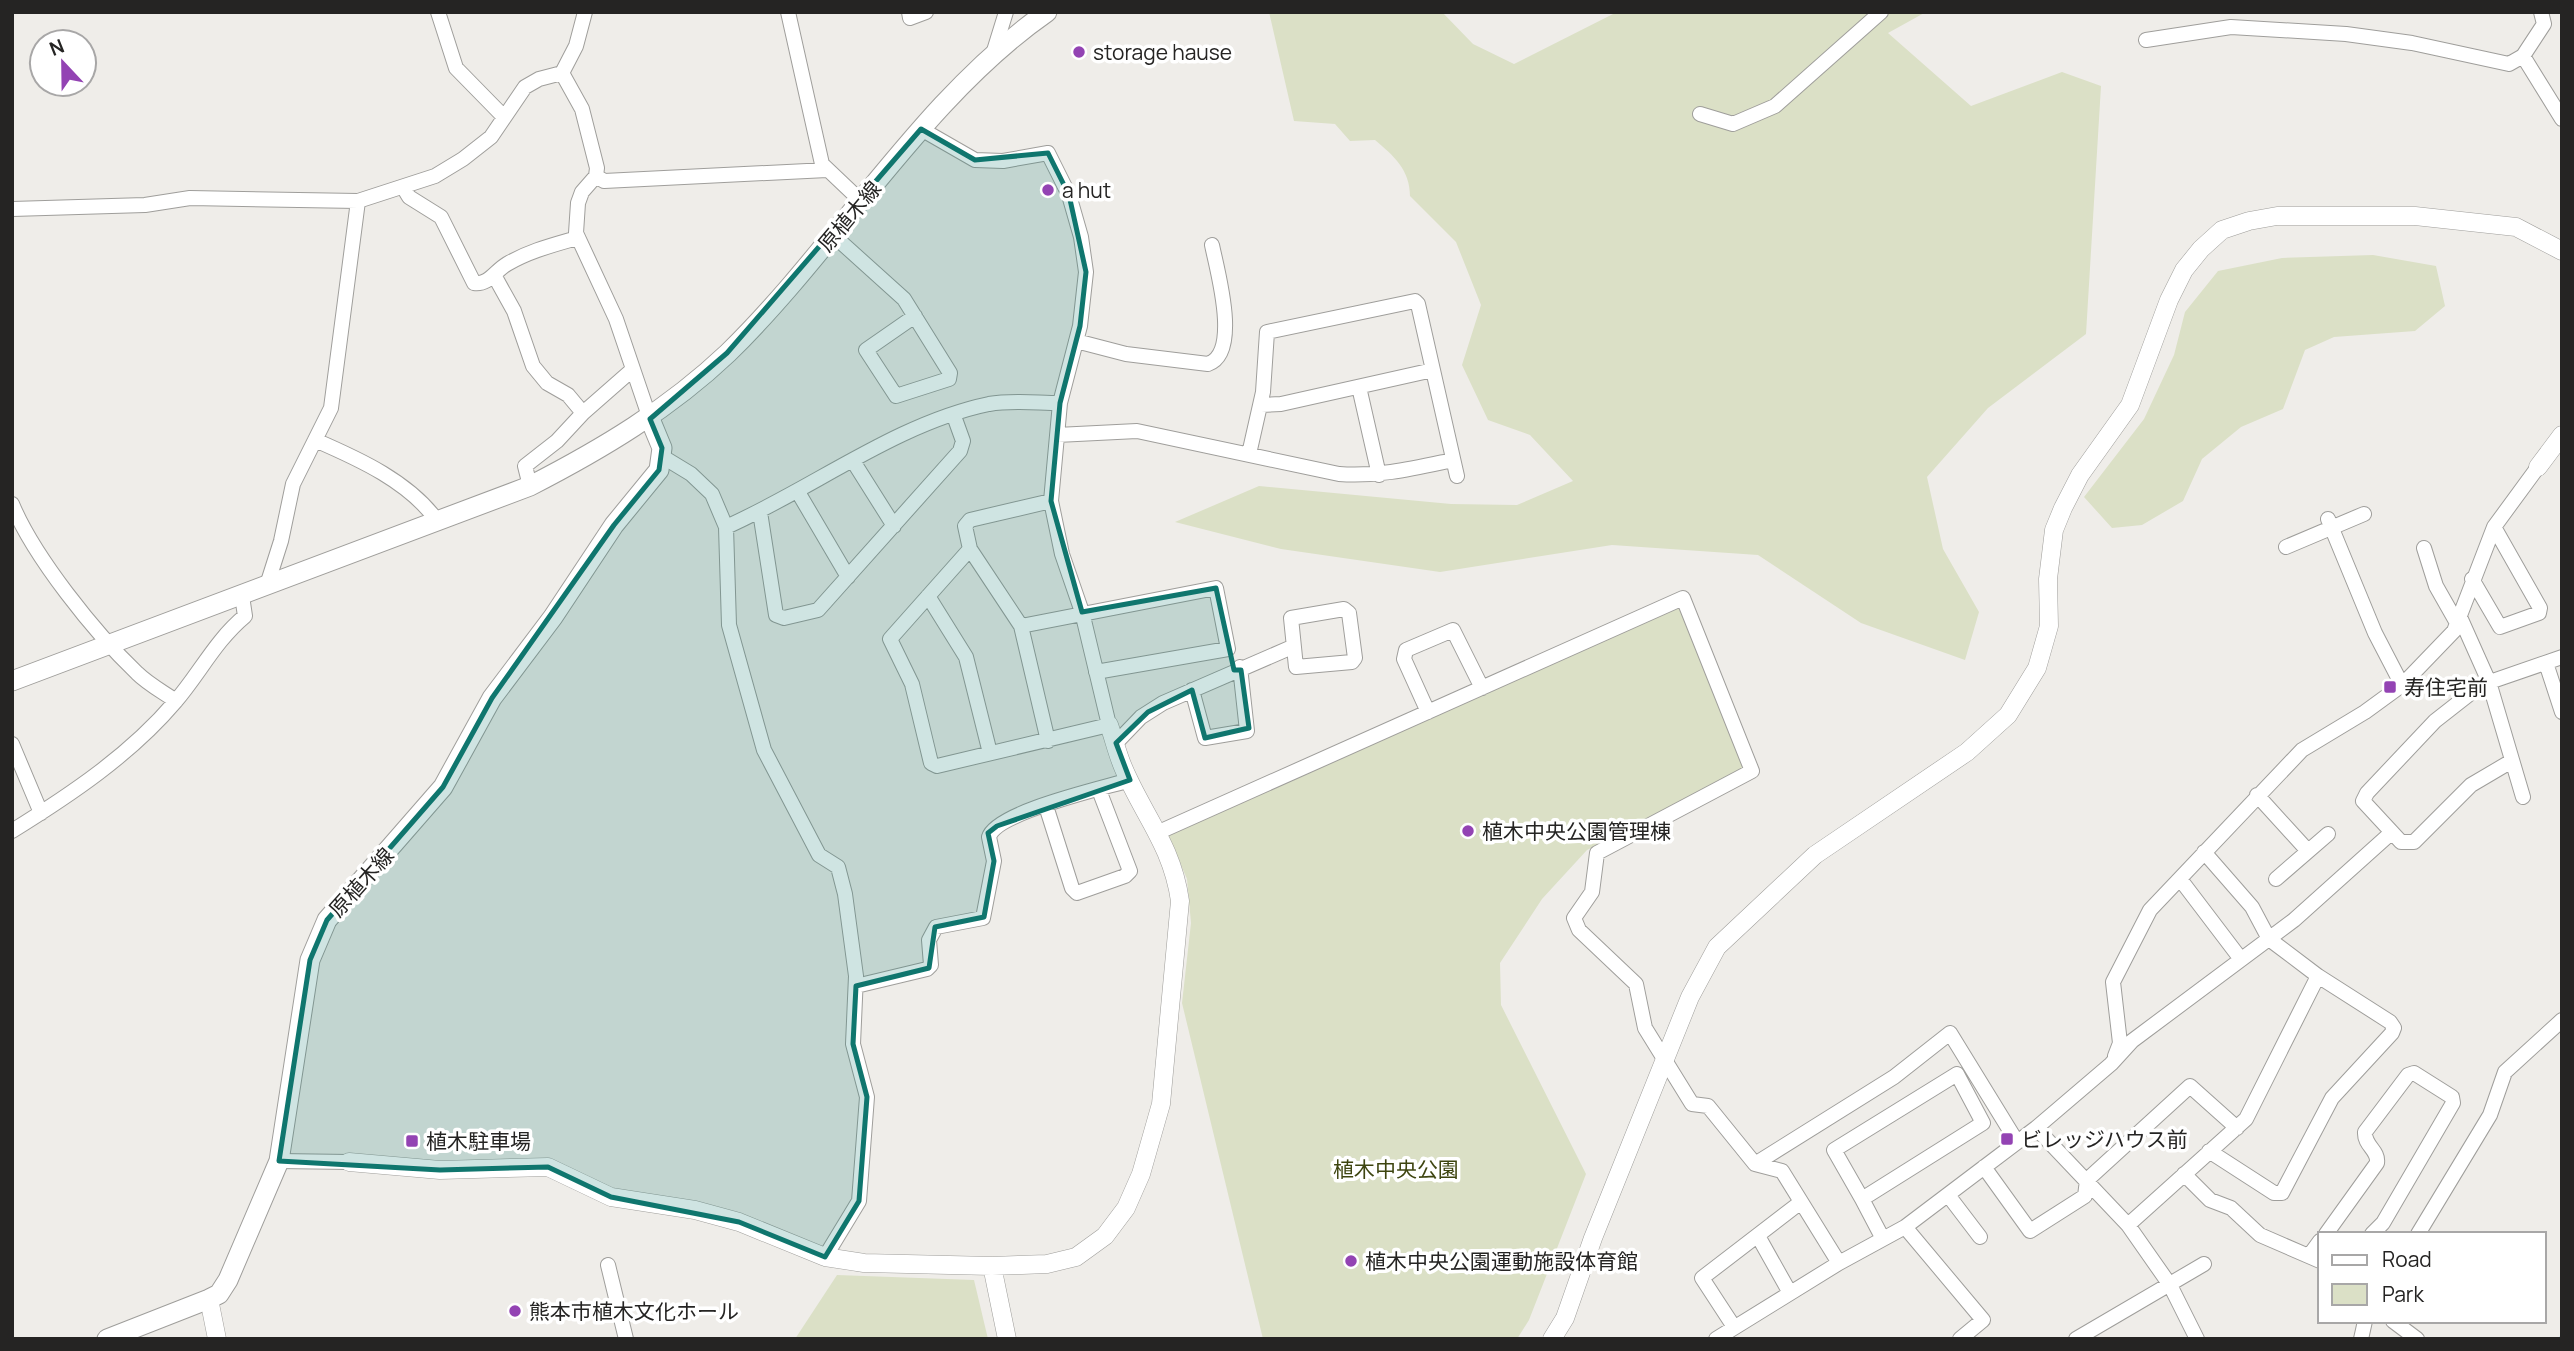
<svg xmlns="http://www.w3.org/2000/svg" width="2574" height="1351" viewBox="0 0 2574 1351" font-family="Manrope,'Noto Sans JP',sans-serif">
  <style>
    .green { fill: #dbe0c6 }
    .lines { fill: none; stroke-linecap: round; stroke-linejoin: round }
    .stream { stroke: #b5dbe8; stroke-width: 3.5 }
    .minor-casing { stroke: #9f9e9b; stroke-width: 16 }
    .tertiary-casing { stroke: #9f9e9b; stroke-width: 19 }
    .secondary-casing { stroke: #9f9e9b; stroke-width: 21 }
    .minor { stroke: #fff; stroke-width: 14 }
    .tertiary { stroke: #fff; stroke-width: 18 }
    .secondary { stroke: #fff; stroke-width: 19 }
    .marked { fill: #0f766e; fill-opacity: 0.2; stroke: #0f766e; stroke-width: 5; stroke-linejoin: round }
    .poi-dot { fill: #9343b3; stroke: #fff; stroke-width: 2.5 }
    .labels { text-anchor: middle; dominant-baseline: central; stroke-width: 7; stroke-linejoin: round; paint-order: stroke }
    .poi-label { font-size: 21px; fill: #252423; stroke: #fff; text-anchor: start }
    .street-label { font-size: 21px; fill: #252423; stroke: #fff }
    .park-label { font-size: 21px; fill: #3e4510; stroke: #fff }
  </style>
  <rect width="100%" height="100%" fill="#efede9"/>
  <!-- green -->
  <path class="green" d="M 1269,12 L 1442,12 L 1473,44 L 1514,64 L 1617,12 L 1926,12 L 1888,33 L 1971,106 L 2062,72 L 2101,86 L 2086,334 L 1988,408 L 1927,477 L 1943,549 L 1979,612 L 1965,660 L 1861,623 L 1758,555 L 1612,545 L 1440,572 L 1281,549 L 1175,522 L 1259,486 L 1451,504 L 1517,505 L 1573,481 L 1530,435 L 1488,420 L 1462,365 L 1481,305 L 1456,242 L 1410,196 C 1410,170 1394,156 1375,140 L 1350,141 L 1335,124 L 1294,121 Z
    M 2373,255 L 2436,266 L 2445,306 L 2415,331 L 2334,337 L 2305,350 L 2283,409 L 2241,427 L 2202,459 L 2183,501 L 2142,525 L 2112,528 L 2084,497 L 2144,419 L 2174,355 L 2185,312 L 2218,271 L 2282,258 Z
    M 1673,607 L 1682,610 L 1747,762 L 1742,774 L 1587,850 L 1542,899 L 1500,963 L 1501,1005 L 1586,1174 L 1529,1320 L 1517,1339 L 1263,1339 L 1182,1003 L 1191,923 L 1187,879 L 1168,835 Z
    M 837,1275 L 974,1280 L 988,1339 L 795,1339 Z"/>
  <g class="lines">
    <!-- stream -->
    <path class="stream" d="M 2560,1339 L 2562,1336"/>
    <!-- minor casing -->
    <g class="minor-casing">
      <path id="minor" d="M 438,12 L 456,68 L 503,116
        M 788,12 L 822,164 L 862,202
        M 909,12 L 910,18 L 926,12
        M 2146,40 L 2231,27 L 2346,34 L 2412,43 L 2509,64 L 2523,56 L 2544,24 L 2541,12
        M 993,54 L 1006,12
        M 2523,56 L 2562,119
        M 562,73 L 582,109 L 597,168 L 596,176 L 582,192 L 578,203 L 576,233 L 616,319 L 650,419
        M 1700,114 L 1733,124 L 1775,106 L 1881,12
        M 921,129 L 975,160 L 1003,161 L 1048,153 L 1069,195 L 1081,237 L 1086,272 L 1080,326 L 1060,403 L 1051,501 L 1062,554 L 1082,612 L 1109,725 L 937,766 L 931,763 L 912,684 L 890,639 L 970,549
        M 596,176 L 604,181 L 827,170
        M 403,187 L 409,197 L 441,217 L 474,283 C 489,285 495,271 507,264 C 529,251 553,245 577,238
        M 12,209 L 145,205 L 190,198 L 358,201 L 435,176 L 463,159 L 491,137 L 525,87 L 539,79 L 562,73 L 576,46 L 585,12
        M 833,235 L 904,299 L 950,373 L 949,379 L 896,396 L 866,350 L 915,316
        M 494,275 L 514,311 L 533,366 L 547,383 L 568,395 L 583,413
        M 1076,341 L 1126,354 L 1208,364 C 1241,353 1217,270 1212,245
        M 1359,387 L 1379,475
        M 1261,405 L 1281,404 L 1433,370
        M 1057,435 L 1137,431 L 1339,474 C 1379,477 1415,468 1453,460
        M 315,440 C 359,459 410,482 438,522
        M 1249,454 L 1263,392 L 1267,332 L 1415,301 L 1418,304 L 1457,476
        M 663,457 L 691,474 L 712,494 L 726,527 L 729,625 L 764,750 L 819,855 L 838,867 L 845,894 L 856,976 L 853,1044 L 867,1097 L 859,1201 L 825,1257
        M 853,461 L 894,526
        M 530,486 L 525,466 L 557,441 L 583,413 L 632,370
        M 798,492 L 848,577
        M 12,504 C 34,557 95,633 137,673 C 148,684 163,692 176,701
        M 760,512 L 776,615 L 784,618 L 818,610 L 960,451 L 963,441 L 954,416
        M 2328,519 L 2375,633 L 2402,685
        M 726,527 C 812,489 897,423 989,404 C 1012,400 1037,403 1060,403
        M 2286,547 L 2364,514
        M 2424,548 L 2436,586 L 2457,623
        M 2472,579 L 2500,627 L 2539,613 L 2540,608 L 2494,527
        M 267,585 L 281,541 L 293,484 L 331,408 L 358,201
        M 928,596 L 966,657 L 990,753
        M 1344,609 L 1349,613 L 1355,658 L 1352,662 L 1296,667 L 1291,618 Z
        M 2460,617 L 2489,682 L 2523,797
        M 1021,626 L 1216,588 L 1228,649 L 1096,672
        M 2546,663 L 2562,712
        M 1192,690 L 1205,738 L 1247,731 L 1240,667
        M 1428,712 L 1404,659 L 1406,650 L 1453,630 L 1482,688
        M 1048,741 L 1021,626 L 970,549 L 965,526 L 970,520 L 1051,501
        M 1116,743 L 1141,717 L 1163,703 L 1292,647
        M 12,744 L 41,813
        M 2510,762 L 2471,785 L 2414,842 L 2401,842 L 2363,801 L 2367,793 L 2435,721 L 2481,685 L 2562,657
        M 2257,795 L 2308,851
        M 1046,806 L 1072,888 L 1077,893 L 1125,876 L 1130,871 L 1099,790
        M 12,831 C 70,795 130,755 175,702 C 200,673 215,641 245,616 L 242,596
        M 1159,832 L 1683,598 L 1752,771 L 1597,853 L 1592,892 L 1574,918 L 1579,930 L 1636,984 L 1645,1028 L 1692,1104 L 1708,1106 L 1755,1164 L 1782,1171 L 1839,1263
        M 2180,879 L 2240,958
        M 2276,879 L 2328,834
        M 856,986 L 927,969 L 931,965 L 929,940 L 936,927 L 983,918 L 994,861 L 989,837 C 996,812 1104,788 1130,780
        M 2115,1056 L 2120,1043 L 2113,982 L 2150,910 L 2302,750 L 2365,712 L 2402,685 L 2454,631 L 2494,527 L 2538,467
        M 2036,1128 L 2128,1225 L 2246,1119 L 2318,976 L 2269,939 L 2252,907 L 2204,852
        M 2209,1151 L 2274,1193 L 2282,1193 L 2332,1098 L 2392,1033 L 2394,1028 L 2390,1022 L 2318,976
        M 279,1161 L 349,1162
        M 1755,1164 L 1894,1077 L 1950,1033 L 2017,1142
        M 1984,1167 L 2030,1231 L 2085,1196 L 2087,1180 L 2190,1086 L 2237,1128
        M 2184,1174 L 2210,1200 L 2231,1208 L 2260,1235 L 2320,1261
        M 1948,1195 L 1980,1237
        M 1862,1199 L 1834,1150 L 1957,1074 L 1983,1123 L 1862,1199 L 1883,1239
        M 2128,1225 L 2170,1285 L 2197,1339
        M 1905,1227 L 1983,1320 L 1960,1339
        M 2326,1234 L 2377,1163 C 2379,1150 2364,1146 2365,1132 L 2408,1075 L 2414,1073 L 2452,1097 L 2453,1103 L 2383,1223 L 2372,1234
        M 2418,1234 L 2490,1115 L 2505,1072 L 2562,1020
        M 1758,1236 L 1790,1293
        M 2309,1256 L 2320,1241
        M 608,1265 L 626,1339
        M 2393,1321 L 2417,1339
        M 1734,1327 L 1702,1278 L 1801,1202
        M 1716,1339 L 1839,1263 L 1905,1227 L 2036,1128 L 2111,1064 L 2132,1041 L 2294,920 L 2391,833
        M 2076,1339 L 2204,1264
        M 2361,1339 L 2365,1321"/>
    </g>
    <!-- tertiary casing -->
    <g class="tertiary-casing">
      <path id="tertiary" d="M 2538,467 L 2562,435
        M 349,1162 L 440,1170 L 548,1167 L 611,1197 L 695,1210 L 739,1222 L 825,1257 L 864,1263 L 992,1266 L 1047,1264 L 1076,1257 L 1105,1236 L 1126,1208 L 1141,1174 L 1161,1104 L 1180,901 C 1172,845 1143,815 1123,767 C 1117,753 1114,739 1109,725
        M 992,1266 L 1007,1339
        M 209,1299 L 217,1339
        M 1552,1339 L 1565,1318 L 1593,1238 L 1690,997 L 1717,947 L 1815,855 L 1967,752 L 2008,715 L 2037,668 L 2049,626 L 2048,579 L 2054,530 L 2063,508 L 2080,475 L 2130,405 L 2169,300 L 2184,270 L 2201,249 L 2222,230 L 2249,221 L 2277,216 L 2415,216 L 2516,227 L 2562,251"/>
    </g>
    <!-- secondary casing -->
    <g class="secondary-casing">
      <path id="secondary" d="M 12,681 L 530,486 C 602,449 669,409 728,353 C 836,248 923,98 1047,12
        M 107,1339 L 209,1299 L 219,1294 L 228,1280 L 279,1161 L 310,960 L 327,920 L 443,787 L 492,698 L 553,617 L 614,525 L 659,470 L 662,448 L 650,419"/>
    </g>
    <!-- minor -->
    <use href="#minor" class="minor"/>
    <!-- tertiary -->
    <use href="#tertiary" class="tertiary"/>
    <!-- secondary -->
    <use href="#secondary" class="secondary"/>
  </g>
  <!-- marked area -->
  <path class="marked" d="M 921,129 L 975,160 L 1048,153 L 1069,195 L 1086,272 L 1080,326 L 1060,403 L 1051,501 L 1082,612 L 1216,588 L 1234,670 L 1241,670 L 1249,728 L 1205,738 L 1192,690 L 1148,712 L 1116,743 L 1130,780 L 997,826 L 988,833 L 994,861 L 984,917 L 935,927 L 929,968 L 856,986 L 853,1044 L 867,1097 L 859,1201 L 825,1257 L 739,1222 L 611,1197 L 548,1167 L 440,1170 L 279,1161 L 310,960 L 327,920 L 443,787 L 492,698 L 614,525 L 659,470 L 662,448 L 650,419 L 727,353 Z"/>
  <!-- markers -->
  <g class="poi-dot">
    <circle cx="1079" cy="52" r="7"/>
    <circle cx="1048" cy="190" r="7"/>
    <rect x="2383" y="680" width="14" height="14" rx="3.5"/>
    <circle cx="1468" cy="831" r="7"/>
    <rect x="2000" y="1132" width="14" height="14" rx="3.5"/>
    <rect x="405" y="1134" width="14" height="14" rx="3.5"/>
    <circle cx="1351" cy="1261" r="7"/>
    <circle cx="515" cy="1311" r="7"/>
  </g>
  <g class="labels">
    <!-- poi labels -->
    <g class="poi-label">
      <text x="1093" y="52">storage hause</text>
      <text x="1062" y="190">a hut</text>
      <text x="2404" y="687">寿住宅前</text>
      <text x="1482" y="831">植木中央公園管理棟</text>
      <text x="2021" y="1139">ビレッジハウス前</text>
      <text x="426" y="1141">植木駐車場</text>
      <text x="1365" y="1261">植木中央公園運動施設体育館</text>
      <text x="529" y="1311">熊本市植木文化ホール</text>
    </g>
    <!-- street labels -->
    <g class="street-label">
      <text transform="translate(849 216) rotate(-50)">原植木線</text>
      <text transform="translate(361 882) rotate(-48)">原植木線</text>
    </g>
    <!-- park labels -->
    <g class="park-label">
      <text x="1396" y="1169">植木中央公園</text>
    </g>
  </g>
  <!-- border -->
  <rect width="2574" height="1351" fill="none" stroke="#252423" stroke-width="28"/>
  <!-- legend -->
  <rect x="2318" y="1232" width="228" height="91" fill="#ffffff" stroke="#a8a7a7" stroke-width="2"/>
  <rect x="2332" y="1255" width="35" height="10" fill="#ffffff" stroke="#a8a7a7" stroke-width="2"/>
  <text x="2382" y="1267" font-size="21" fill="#252423">Road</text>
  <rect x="2332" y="1284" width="35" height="21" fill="#dbe0c6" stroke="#a8a7a7" stroke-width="2"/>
  <text x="2382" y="1302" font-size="21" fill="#252423">Park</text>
  <!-- north arrow -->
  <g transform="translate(63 63) rotate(338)"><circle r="33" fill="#ffffff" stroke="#a8a7a7" stroke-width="2"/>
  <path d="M0-5L12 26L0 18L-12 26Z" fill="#9343b3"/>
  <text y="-10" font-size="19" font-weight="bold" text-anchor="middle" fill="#252423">N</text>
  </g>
</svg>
